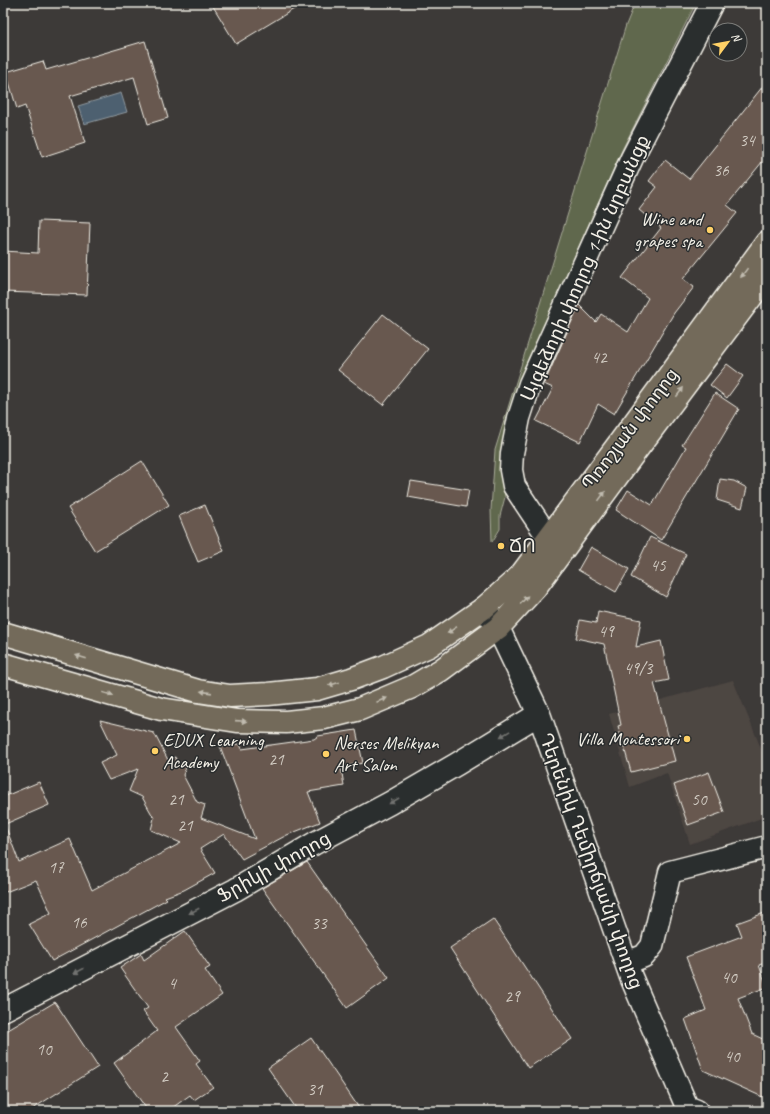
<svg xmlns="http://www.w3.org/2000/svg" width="770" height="1114" viewBox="0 0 770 1114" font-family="Caveat,'Noto Sans Armenian',sans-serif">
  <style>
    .built { fill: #4d4642 }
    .green { fill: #60674d; stroke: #aaac9a }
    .water { fill: #4e6070; stroke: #909aa0 }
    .building { fill: #68584f; stroke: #f4f1e8 }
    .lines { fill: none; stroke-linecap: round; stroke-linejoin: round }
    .minor-casing { stroke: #f4f1e8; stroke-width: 25 }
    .major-casing { stroke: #f4f1e8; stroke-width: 25 }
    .minor { stroke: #2a2d2e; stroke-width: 22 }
    .major { stroke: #736b5a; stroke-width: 22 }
    .oneway { fill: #c0bbaf }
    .oneway2 { fill: #71726f }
    .poi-dot { fill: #ffd166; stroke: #2a2d2e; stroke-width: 1.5 }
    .labels { text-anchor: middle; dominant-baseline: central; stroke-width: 3; stroke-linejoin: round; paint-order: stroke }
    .number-label { font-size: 17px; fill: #d1cbc2 }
    .poi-label { font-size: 19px; fill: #f4f1e8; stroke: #2a2d2e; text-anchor: start }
    .street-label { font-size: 19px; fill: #f4f1e8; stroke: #2a2d2e }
  </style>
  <rect width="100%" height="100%" fill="#3d3a38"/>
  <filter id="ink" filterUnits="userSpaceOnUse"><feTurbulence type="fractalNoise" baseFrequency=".025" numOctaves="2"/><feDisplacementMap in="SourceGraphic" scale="8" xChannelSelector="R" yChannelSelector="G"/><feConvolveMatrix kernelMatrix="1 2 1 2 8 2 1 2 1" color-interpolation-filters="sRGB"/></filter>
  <g filter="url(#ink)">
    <!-- built -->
    <path class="built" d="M 733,680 L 767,763 L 767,816 L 690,844 L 667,773 L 630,787 L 609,714 Z"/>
    <!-- green -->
    <path class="green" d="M 635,3 L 696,3 L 623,148 L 568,271 L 523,381 L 501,474 L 505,497 L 500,516 L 500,529 L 492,542 L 491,510 L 495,450 L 626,25 Z"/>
    <!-- water -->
    <path class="water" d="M 121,93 L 127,112 L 84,124 L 78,106 Z"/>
    <!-- building -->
    <path class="building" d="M 211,3 L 304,3 L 236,44 Z
      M 145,41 L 168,118 L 148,124 L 134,77 L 70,96 L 85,143 L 42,157 L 25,106 L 17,109 L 6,72 L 43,61 L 46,70 Z
      M 767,81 L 767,156 L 727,205 L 737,213 L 683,279 L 694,287 L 674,313 L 614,414 L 598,404 L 580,442 L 536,421 L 553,388 L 544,384 L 579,305 L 596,322 L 601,314 L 628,332 L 648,298 L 622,278 L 661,228 L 639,210 L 657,187 L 649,181 L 665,160 L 689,179 Z
      M 39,221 L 90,223 L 87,295 L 3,292 L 3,251 L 38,253 Z
      M 383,314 L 428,349 L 383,405 L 338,370 Z
      M 727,364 L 743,376 L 727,398 L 710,385 Z
      M 715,393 L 739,409 L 661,540 L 616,510 L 628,490 L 652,505 L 686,447 L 682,445 Z
      M 142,461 L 169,505 L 95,551 L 68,508 Z
      M 720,479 L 734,481 L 747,488 L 742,508 L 717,500 Z
      M 411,481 L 469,490 L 466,507 L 408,497 Z
      M 205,505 L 224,551 L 198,562 L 179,516 Z
      M 650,537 L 686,554 L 666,597 L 631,577 Z
      M 591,547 L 629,569 L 616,592 L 578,570 Z
      M 598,611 L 641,620 L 636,647 L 661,641 L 669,680 L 654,683 L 675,761 L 631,772 L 618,726 L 621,725 L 604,644 L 576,638 L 580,620 L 596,623 Z
      M 100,720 L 154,733 L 168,760 L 175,757 L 177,762 L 187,765 L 183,775 L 197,802 L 205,805 L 201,818 L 255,839 L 220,746 L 240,744 L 242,749 L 314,739 L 318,736 L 356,730 L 363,763 L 341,767 L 344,786 L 308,792 L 320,822 L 287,835 L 242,859 L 224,834 L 200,849 L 215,873 L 184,890 L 165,897 L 167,899 L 52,961 L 29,924 L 51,913 L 36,880 L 3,893 L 3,826 L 5,825 L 19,862 L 70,839 L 92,890 L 181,843 L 151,830 L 154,818 L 142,797 L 129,791 L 138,769 L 109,780 L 100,763 L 117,755 Z
      M 709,772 L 724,812 L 688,825 L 674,785 Z
      M 39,782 L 49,805 L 3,825 L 3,797 Z
      M 307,862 L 389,978 L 347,1008 L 262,888 Z
      M 767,912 L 767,962 L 759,965 L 767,987 L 738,998 L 752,1034 L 767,1041 L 767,1099 L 703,1070 L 685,1019 L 706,1010 L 686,957 L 742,936 L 737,923 Z
      M 493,919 L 572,1039 L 528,1068 L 450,948 Z
      M 185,931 L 210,967 L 205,970 L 222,995 L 176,1027 L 200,1061 L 196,1064 L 213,1087 L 194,1100 L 190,1095 L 168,1111 L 148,1111 L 114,1063 L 157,1031 L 143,1011 L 148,1008 L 120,968 L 141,954 L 144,960 Z
      M 55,1002 L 98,1067 L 29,1111 L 3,1111 L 3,1033 Z
      M 311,1038 L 327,1061 L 361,1111 L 298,1111 L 268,1068 Z"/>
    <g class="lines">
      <!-- minor casing -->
      <g class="minor-casing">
        <path id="minor" d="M 548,537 L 514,486 L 511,470 L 512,453 L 519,418 L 530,384 L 632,158 L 712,3
          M 484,608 L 498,628 L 539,714 L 631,977 L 687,1107 L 697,1111
          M 626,963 L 644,956 L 652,946 L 670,872 L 767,847
          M 3,1010 L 235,890 L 315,843 L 390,803 L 457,764 L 539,714"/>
      </g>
      <!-- major casing -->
      <g class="major-casing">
        <path id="major" d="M 3,633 L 198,691 L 230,696 L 268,694 L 317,689 L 351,679 L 383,667 L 429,646 L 484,608 L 520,576 L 620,442 L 767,242
          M 3,664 L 161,709 L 237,721 L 286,722 L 324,718 L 360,709 L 412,687 L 441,670 L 498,628 L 535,588 L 635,452 L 767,276"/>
      </g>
      <!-- minor -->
      <use href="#minor" class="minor"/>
      <!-- major -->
      <use href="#major" class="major"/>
    </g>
    <!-- one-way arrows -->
    <defs><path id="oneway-solid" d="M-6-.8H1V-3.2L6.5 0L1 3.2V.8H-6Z"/></defs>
    <g class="oneway">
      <use href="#oneway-solid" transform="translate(744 273) rotate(126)"/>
      <use href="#oneway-solid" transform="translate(680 392) rotate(-53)"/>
      <use href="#oneway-solid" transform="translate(602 496) rotate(-54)"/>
      <use href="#oneway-solid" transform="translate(524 600) rotate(-47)"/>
      <use href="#oneway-solid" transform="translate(452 630) rotate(146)"/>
      <use href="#oneway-solid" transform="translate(81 657) rotate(-163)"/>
      <use href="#oneway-solid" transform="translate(334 684) rotate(164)"/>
      <use href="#oneway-solid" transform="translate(206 692) rotate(-172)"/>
      <use href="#oneway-solid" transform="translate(108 694) rotate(16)"/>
      <use href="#oneway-solid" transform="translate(382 700) rotate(-23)"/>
      <use href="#oneway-solid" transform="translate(241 721) rotate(4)"/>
    </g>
    <g class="oneway2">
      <use href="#oneway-solid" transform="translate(505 734) rotate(149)"/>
      <use href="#oneway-solid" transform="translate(394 801) rotate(150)"/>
      <use href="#oneway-solid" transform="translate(194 911) rotate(152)"/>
      <use href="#oneway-solid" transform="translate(79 971) rotate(153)"/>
    </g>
  </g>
  <!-- markers -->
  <g class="poi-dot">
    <circle cx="710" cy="230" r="4"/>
    <circle cx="501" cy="546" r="4"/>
    <circle cx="687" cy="739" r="4"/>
    <circle cx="155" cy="751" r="4"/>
    <circle cx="326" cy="754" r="4"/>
  </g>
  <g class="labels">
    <!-- number labels -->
    <g class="number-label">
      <text x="747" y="140">34</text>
      <text x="721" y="170">36</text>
      <text x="599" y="357">42</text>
      <text x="658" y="565">45</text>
      <text x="606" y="631">49</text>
      <text x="638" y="668">49/3</text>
      <text x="276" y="759">21</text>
      <text x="176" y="799">21</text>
      <text x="699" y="799">50</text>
      <text x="185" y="825">21</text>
      <text x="56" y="867">17</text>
      <text x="79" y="922">16</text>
      <text x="319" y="923">33</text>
      <text x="729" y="977">40</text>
      <text x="172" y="983">4</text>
      <text x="512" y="996">29</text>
      <text x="44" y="1049">10</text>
      <text x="732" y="1056">40</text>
      <text x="164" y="1076">2</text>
      <text x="315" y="1089">31</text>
    </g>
    <!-- poi labels -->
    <g class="poi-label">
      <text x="702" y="219" text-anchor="end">Wine and<tspan x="702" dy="22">grapes spa</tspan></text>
      <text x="509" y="546">ՃՈ</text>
      <text x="679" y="739" text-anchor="end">Villa Montessori</text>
      <text x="163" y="740">EDUX Learning<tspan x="163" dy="22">Academy</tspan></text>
      <text x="334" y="743">Nerses Melikyan<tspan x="334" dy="22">Art Salon</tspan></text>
    </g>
    <!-- street labels -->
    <g class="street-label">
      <text transform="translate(585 268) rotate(-66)">Այգեձորի փողոց 1-ին նրբանցք</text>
      <text transform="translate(630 429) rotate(-53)">Պռոշյան փողոց</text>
      <text transform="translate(591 861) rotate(70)">Դերենիկ Դեմիրճյանի փողոց</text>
      <text transform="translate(274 867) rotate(-29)">Ֆրիկի փողոց</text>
    </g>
  </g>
  <!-- margin -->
  <rect width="770" height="1114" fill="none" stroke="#2a2d2e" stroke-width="16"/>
  <rect x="8" y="8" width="754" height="1098" fill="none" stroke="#f4f1e8" stroke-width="1.5" filter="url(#ink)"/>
  <!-- north arrow -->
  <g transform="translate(728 42) rotate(58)"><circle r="19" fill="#2a2d2e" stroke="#7b7b78"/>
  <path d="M0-3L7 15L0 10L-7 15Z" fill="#ffd166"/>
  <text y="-6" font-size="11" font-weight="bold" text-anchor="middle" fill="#f4f1e8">N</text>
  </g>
</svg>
